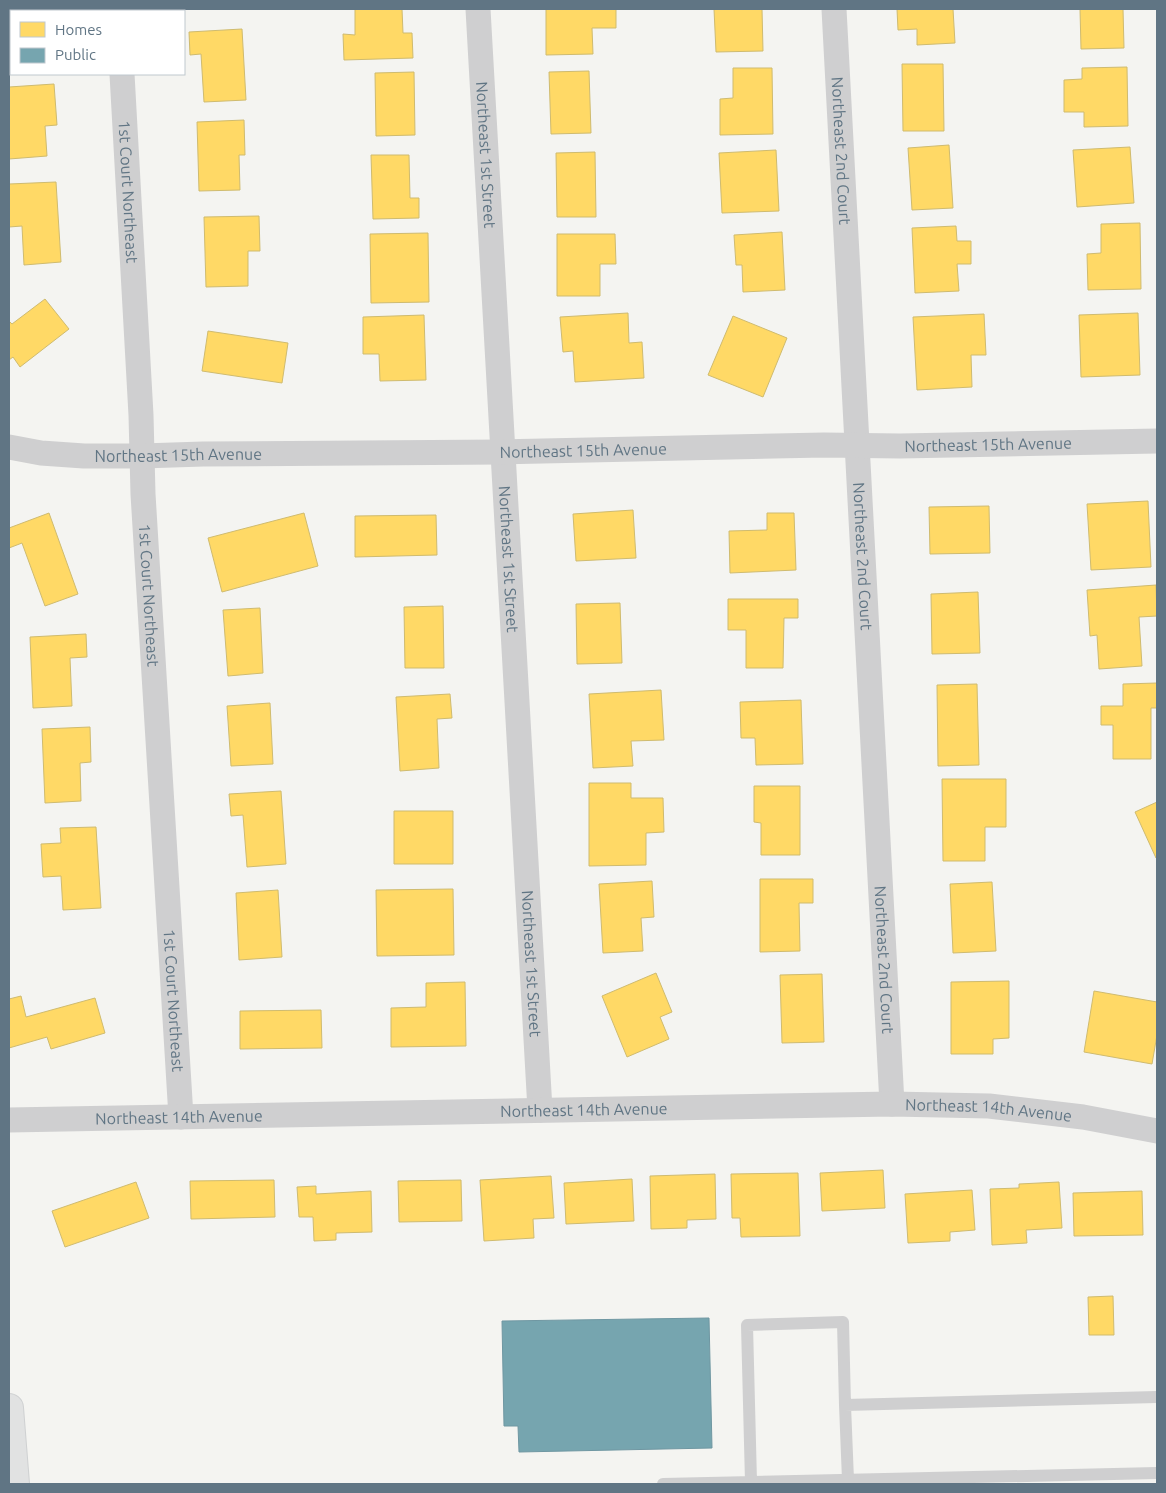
<svg xmlns="http://www.w3.org/2000/svg" width="1166" height="1493" viewBox="0 0 1166 1493" font-family="Ubuntu,sans-serif">
  <style>
    .homes { fill: #ffd966; stroke: #cfbb6f }
    .public { fill: #76a5af; stroke: #6f97a2 }
    .lines { fill: none; stroke-linecap: round; stroke-linejoin: round }
    .secondary-casing { stroke: #cfd1d2; stroke-width: 30 }
    .lane { stroke: #cfcfd0; stroke-width: 12 }
    .street { stroke: #cfcfd0; stroke-width: 25 }
    .secondary { stroke: #e1e2e2; stroke-width: 28 }
    .labels { text-anchor: middle; dominant-baseline: central; stroke-width: 5; stroke-linejoin: round; paint-order: stroke }
    .street-label { font-size: 16px; fill: #607584; stroke: #fff }
  </style>
  <rect width="100%" height="100%" fill="#f4f4f1"/>
  <!-- homes -->
  <path class="homes" d="M 9,9 L 47,9 L 47,11 L 11,11 L 11,27 L 9,27 Z
    M 355,9 L 402,9 L 403,33 L 412,33 L 413,58 L 344,60 L 343,34 L 355,35 Z
    M 546,9 L 616,9 L 616,28 L 592,28 L 593,54 L 546,55 Z
    M 714,9 L 762,9 L 763,51 L 716,52 Z
    M 897,9 L 953,9 L 955,43 L 917,45 L 917,29 L 898,30 Z
    M 1080,9 L 1123,9 L 1124,48 L 1081,49 Z
    M 242,29 L 246,100 L 204,102 L 201,54 L 190,55 L 189,32 Z
    M 902,64 L 943,64 L 944,131 L 903,131 Z
    M 1127,67 L 1128,126 L 1084,127 L 1084,112 L 1064,112 L 1064,80 L 1082,79 L 1082,68 Z
    M 733,68 L 772,68 L 773,134 L 720,135 L 720,99 L 733,98 Z
    M 589,71 L 591,133 L 551,134 L 549,72 Z
    M 414,72 L 415,135 L 376,136 L 375,73 Z
    M 54,84 L 57,125 L 45,126 L 47,156 L 9,159 L 9,87 Z
    M 244,120 L 245,155 L 239,155 L 240,190 L 199,191 L 197,122 Z
    M 949,145 L 953,208 L 912,210 L 908,148 Z
    M 1130,147 L 1134,203 L 1077,207 L 1073,150 Z
    M 776,150 L 779,211 L 722,213 L 719,153 Z
    M 595,152 L 596,217 L 557,217 L 556,153 Z
    M 371,155 L 409,155 L 410,198 L 419,198 L 419,218 L 373,219 Z
    M 56,182 L 61,262 L 24,265 L 22,226 L 9,227 L 9,184 Z
    M 259,216 L 260,251 L 248,251 L 248,286 L 206,287 L 204,217 Z
    M 1140,223 L 1141,289 L 1088,290 L 1087,254 L 1101,253 L 1101,224 Z
    M 956,226 L 957,241 L 971,241 L 971,264 L 957,264 L 959,291 L 915,293 L 912,228 Z
    M 782,232 L 785,290 L 743,292 L 742,265 L 736,265 L 734,235 Z
    M 428,233 L 429,302 L 371,303 L 370,234 Z
    M 557,234 L 615,234 L 616,264 L 600,264 L 600,296 L 557,296 Z
    M 45,299 L 69,329 L 20,367 L 13,357 L 9,360 L 9,321 L 12,324 Z
    M 628,313 L 629,343 L 642,342 L 644,378 L 575,382 L 573,351 L 563,352 L 560,317 Z
    M 1138,313 L 1140,375 L 1081,377 L 1079,315 Z
    M 984,314 L 986,355 L 971,355 L 972,387 L 917,390 L 913,317 Z
    M 424,315 L 426,380 L 380,381 L 379,354 L 363,354 L 363,317 Z
    M 733,316 L 787,338 L 763,397 L 708,375 Z
    M 208,331 L 288,343 L 282,383 L 202,371 Z
    M 1148,501 L 1151,567 L 1091,570 L 1087,504 Z
    M 989,506 L 990,553 L 930,554 L 929,507 Z
    M 633,510 L 636,558 L 576,561 L 573,514 Z
    M 49,513 L 78,594 L 45,606 L 22,543 L 9,548 L 9,528 Z
    M 304,513 L 318,566 L 222,592 L 208,538 Z
    M 767,513 L 794,513 L 796,570 L 730,573 L 729,531 L 767,530 Z
    M 436,515 L 437,555 L 355,557 L 355,516 Z
    M 1156,585 L 1157,616 L 1139,617 L 1142,666 L 1099,669 L 1097,635 L 1090,636 L 1087,590 Z
    M 978,592 L 980,653 L 932,654 L 931,594 Z
    M 728,599 L 798,599 L 798,618 L 784,618 L 783,668 L 746,668 L 746,630 L 728,630 Z
    M 620,603 L 622,663 L 577,664 L 576,604 Z
    M 443,606 L 444,668 L 405,668 L 404,607 Z
    M 260,608 L 263,673 L 228,676 L 223,610 Z
    M 86,634 L 87,657 L 70,658 L 72,706 L 33,708 L 30,637 Z
    M 1157,683 L 1157,708 L 1151,708 L 1151,759 L 1113,759 L 1113,725 L 1101,725 L 1101,706 L 1123,706 L 1123,684 Z
    M 977,684 L 979,765 L 938,766 L 937,685 Z
    M 661,690 L 664,740 L 631,741 L 633,766 L 593,768 L 589,694 Z
    M 450,694 L 452,718 L 437,719 L 439,768 L 400,771 L 396,697 Z
    M 801,700 L 803,764 L 756,765 L 755,738 L 741,738 L 740,702 Z
    M 270,703 L 273,764 L 231,766 L 227,706 Z
    M 90,727 L 91,762 L 80,763 L 81,801 L 45,803 L 42,729 Z
    M 942,779 L 1006,779 L 1006,827 L 985,827 L 985,861 L 943,861 Z
    M 589,783 L 631,783 L 631,798 L 663,798 L 664,832 L 646,833 L 646,865 L 589,866 Z
    M 754,786 L 800,786 L 800,855 L 761,855 L 761,823 L 754,822 Z
    M 281,791 L 286,864 L 247,867 L 243,815 L 231,816 L 229,794 Z
    M 1157,802 L 1157,858 L 1156,858 L 1135,812 Z
    M 394,811 L 453,811 L 453,864 L 394,864 Z
    M 96,827 L 101,908 L 63,910 L 61,876 L 43,877 L 41,844 L 61,843 L 60,828 Z
    M 760,879 L 813,879 L 813,903 L 799,903 L 800,951 L 760,952 Z
    M 652,881 L 654,917 L 641,918 L 643,951 L 603,953 L 599,884 Z
    M 992,882 L 996,951 L 953,953 L 950,884 Z
    M 453,889 L 454,955 L 377,956 L 376,890 Z
    M 278,890 L 282,957 L 239,960 L 236,893 Z
    M 656,973 L 672,1012 L 660,1017 L 669,1039 L 627,1057 L 602,996 Z
    M 822,974 L 824,1042 L 782,1043 L 780,975 Z
    M 1009,981 L 1009,1038 L 993,1039 L 993,1054 L 951,1054 L 951,982 Z
    M 465,982 L 466,1046 L 391,1047 L 391,1008 L 426,1007 L 426,983 Z
    M 1094,991 L 1157,1002 L 1157,1035 L 1152,1064 L 1084,1052 Z
    M 21,996 L 26,1017 L 95,998 L 105,1033 L 51,1049 L 47,1037 L 9,1048 L 9,999 Z
    M 321,1010 L 322,1048 L 240,1049 L 240,1011 Z
    M 883,1170 L 885,1208 L 822,1211 L 820,1173 Z
    M 798,1173 L 800,1236 L 741,1237 L 740,1218 L 732,1218 L 731,1174 Z
    M 715,1174 L 716,1219 L 687,1220 L 687,1228 L 651,1229 L 650,1176 Z
    M 551,1176 L 554,1218 L 533,1219 L 534,1238 L 484,1241 L 480,1180 Z
    M 632,1179 L 634,1221 L 566,1224 L 564,1183 Z
    M 274,1180 L 275,1217 L 191,1219 L 190,1181 Z
    M 461,1180 L 462,1221 L 399,1222 L 398,1181 Z
    M 136,1182 L 149,1218 L 65,1247 L 52,1211 Z
    M 1059,1182 L 1062,1228 L 1026,1230 L 1027,1243 L 992,1245 L 990,1189 L 1019,1188 L 1019,1184 Z
    M 316,1186 L 316,1194 L 371,1191 L 372,1232 L 336,1233 L 336,1240 L 314,1241 L 313,1217 L 299,1217 L 297,1187 Z
    M 972,1190 L 975,1230 L 950,1232 L 950,1241 L 908,1243 L 905,1194 Z
    M 1142,1191 L 1143,1235 L 1074,1236 L 1073,1193 Z
    M 1113,1296 L 1114,1335 L 1089,1335 L 1088,1297 Z"/>
  <!-- public -->
  <path class="public" d="M 709,1318 L 712,1448 L 519,1452 L 518,1426 L 504,1426 L 502,1321 Z"/>
  <g class="lines">
    <!-- secondary casing -->
    <g class="secondary-casing">
      <path id="secondary" d="M 9,1408 L 15,1484"/>
    </g>
    <!-- lane -->
    <path class="lane" d="M 845,1405 L 848,1480
      M 751,1482 L 747,1325 L 843,1322 L 845,1405 L 1157,1397
      M 663,1484 L 1157,1473"/>
    <!-- street -->
    <g class="street">
      <path d="M 118,9 L 118,11"/>
      <path id="s1" d="M 478,9 L 540,1110"/>
      <path id="s2" d="M 834,9 L 892,1104"/>
      <path id="s3" d="M 122,74 L 141,415 L 143,494 L 181,1117"/>
      <path id="s4" d="M 9,447 L 41,453 L 84,456 L 142,456 L 203,454 L 502,452 L 824,445 L 900,446 L 1157,441"/>
      <path id="s5" d="M 9,1120 L 892,1104 L 989,1106 L 1083,1117 L 1157,1131"/>
    </g>
    <!-- secondary -->
    <use href="#secondary" class="secondary"/>
  </g>
  <g class="labels">
    <!-- street labels -->
    <g class="street-label">
      <text stroke="none"><textPath href="#s2" startOffset="142">Northeast 2nd Court</textPath></text>
      <text stroke="none"><textPath href="#s1" startOffset="146">Northeast 1st Street</textPath></text>
      <text stroke="none"><textPath href="#s3" startOffset="118">1st Court Northeast</textPath></text>
      <text stroke="none"><textPath href="#s4" startOffset="980">Northeast 15th Avenue</textPath></text>
      <text stroke="none"><textPath href="#s4" startOffset="575">Northeast 15th Avenue</textPath></text>
      <text stroke="none"><textPath href="#s4" startOffset="170">Northeast 15th Avenue</textPath></text>
      <text stroke="none"><textPath href="#s2" startOffset="548">Northeast 2nd Court</textPath></text>
      <text stroke="none"><textPath href="#s1" startOffset="551">Northeast 1st Street</textPath></text>
      <text stroke="none"><textPath href="#s3" startOffset="522">1st Court Northeast</textPath></text>
      <text stroke="none"><textPath href="#s2" startOffset="952">Northeast 2nd Court</textPath></text>
      <text stroke="none"><textPath href="#s1" startOffset="956">Northeast 1st Street</textPath></text>
      <text stroke="none"><textPath href="#s3" startOffset="928">1st Court Northeast</textPath></text>
      <text stroke="none"><textPath href="#s5" startOffset="575">Northeast 14th Avenue</textPath></text>
      <text stroke="none"><textPath href="#s5" startOffset="980">Northeast 14th Avenue</textPath></text>
      <text stroke="none"><textPath href="#s5" startOffset="170">Northeast 14th Avenue</textPath></text>
    </g>
  </g>
  <!-- border -->
  <rect width="1166" height="1493" fill="none" stroke="#607584" stroke-width="20"/>
  <!-- legend -->
  <rect x="10" y="10" width="175" height="65" fill="#ffffff" stroke="#bfc8ce"/>
  <rect x="20" y="22" width="25" height="15" fill="#ffd966" stroke="#bfc8ce"/>
  <text x="55" y="35" font-size="15" fill="#607584">Homes</text>
  <rect x="20" y="48" width="25" height="15" fill="#76a5af" stroke="#bfc8ce"/>
  <text x="55" y="60" font-size="15" fill="#607584">Public</text>
</svg>
